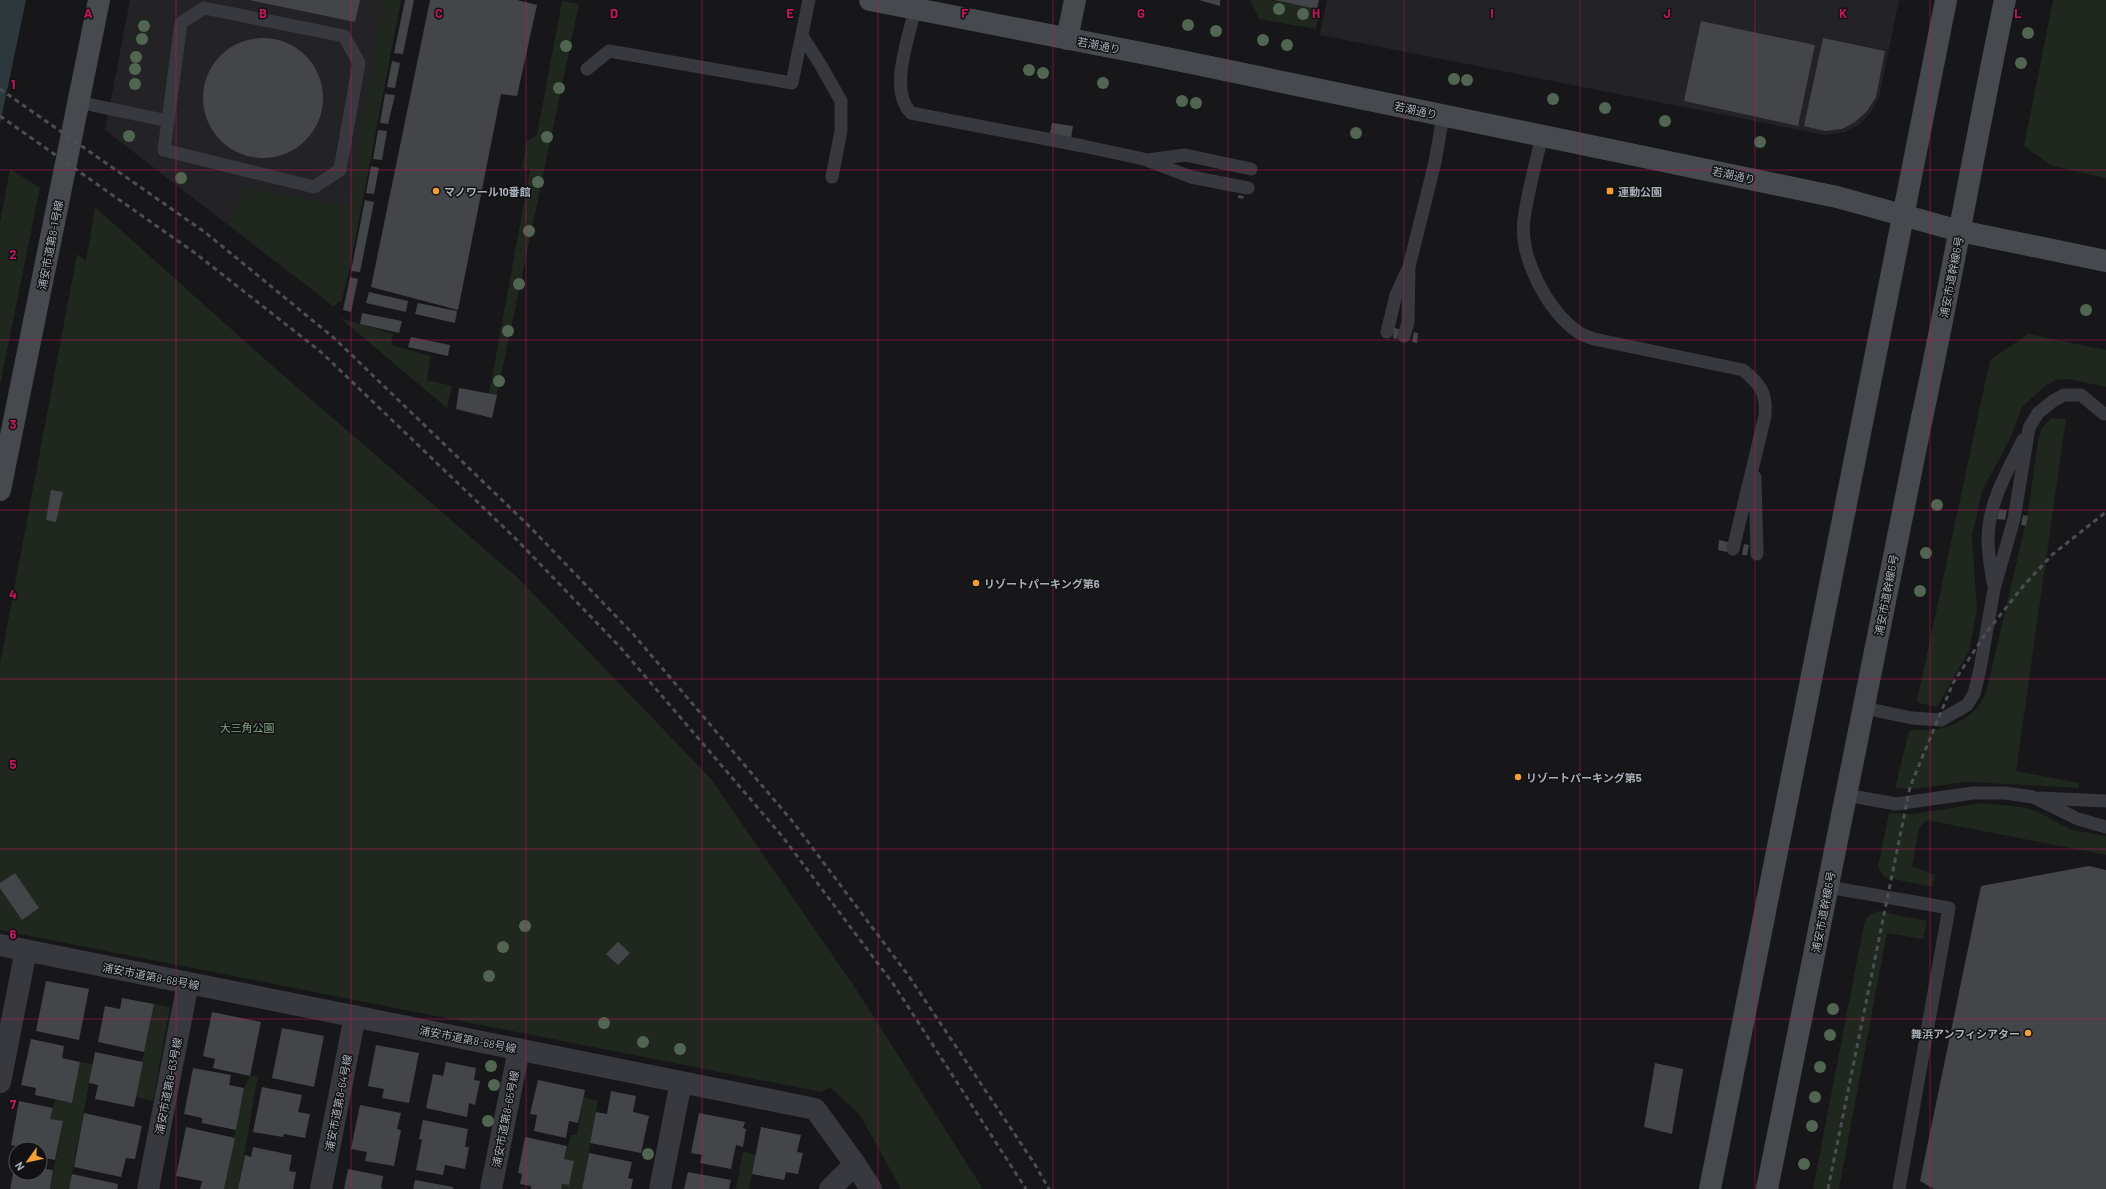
<svg xmlns="http://www.w3.org/2000/svg" width="2106" height="1189" viewBox="0 0 2106 1189" font-family="Barlow,'Noto Sans JP',sans-serif">
  <style>
    .built { fill: #232326 }
    .green { fill: #1f271f }
    .water { fill: #2d383d }
    .building { fill: #434549 }
    .lines { fill: none; stroke-linecap: round; stroke-linejoin: round }
    .lane { stroke: #38393e; stroke-width: 13 }
    .street { stroke: #38393e; stroke-width: 22 }
    .secondary { stroke: #46494e; stroke-width: 22 }
    .rail { stroke: #4b4e53; stroke-width: 3; stroke-dasharray: 5 4; stroke-linecap: butt }
    .tree { fill: #516552 }
    .grid { fill: none; stroke: #c2185b; stroke-width: 1; stroke-opacity: 0.55 }
    .poi-dot { fill: #f49f34; stroke: #121214; stroke-width: 1.5 }
    .labels { text-anchor: middle; dominant-baseline: central; stroke-width: 3; stroke-linejoin: round; paint-order: stroke }
    .street-label { font-size: 11px; fill: #a9afb9; stroke: #121214 }
    .poi-label { font-size: 11px; font-weight: bold; fill: #a9afb9; stroke: #121214; text-anchor: start }
    .park-label { font-size: 11px; fill: #81a480; stroke: #121214 }
    .grid-label { font-size: 13px; text-anchor: middle; font-weight: bold; fill: #c2185b; stroke: #121214; stroke-width: 3; stroke-linejoin: round; paint-order: stroke }
  </style>
  <rect width="100%" height="100%" fill="#171719"/>
  <!-- built -->
  <path class="built" d="M 130,0 L 401,0 L 342,300 L 333,306 L 105,130 Z
    M 1327,0 L 1899,0 L 1879,98 L 1871,112 L 1859,125 L 1844,132 L 1825,135 L 1320,35 Z"/>
  <!-- green -->
  <path class="green" d="M 384,0 L 401,0 L 350,267 L 342,300 L 333,306 L 230,224 L 246,187 L 349,207 Z
    M 1250,0 L 1270,0 L 1320,9 L 1316,29 L 1259,19 Z
    M 2053,0 L 2106,0 L 2106,178 L 2052,166 L 2024,146 Z
    M 562,1 L 579,4 L 497,395 L 489,394 L 530,170 L 522,168 L 527,141 L 537,135 Z
    M 10,169 L 40,188 L 0,385 L 0,222 Z
    M 95,207 L 269,363 L 517,577 L 711,779 L 858,992 L 983,1189 L 901,1189 L 860,1115 L 830,1087 L 821,1092 L 0,930 L 0,664 L 77,254 L 86,261 Z
    M 340,318 L 393,334 L 391,345 L 431,356 L 427,380 L 452,386 L 447,408 Z
    M 2028,334 L 2106,350 L 2106,387 L 2069,379 L 2056,380 L 2044,387 L 2022,407 L 2010,439 L 1982,491 L 1972,536 L 1977,610 L 1969,651 L 1938,705 L 1936,707 L 1919,703 L 1917,701 L 1990,360 Z
    M 2051,418 L 2066,419 L 2016,771 L 2079,783 L 2079,788 L 1967,782 L 1912,789 L 1895,788 L 1909,731 C 1916,728 1923,731 1930,730 C 1955,728 1975,716 1986,693 L 2025,526 L 2026,526 L 2038,440 L 2042,428 Z
    M 1982,803 L 2022,807 L 2036,811 L 2072,830 L 2106,836 L 2106,855 L 1926,820 L 1919,828 L 1912,866 L 1935,875 L 1932,887 L 1884,877 L 1878,867 L 1889,813 L 1913,814 Z
    M 1877,911 L 1927,921 L 1923,939 L 1887,933 L 1839,1189 L 1813,1189 L 1864,924 L 1867,917 Z
    M 154,1004 L 170,1007 L 153,1101 L 135,1097 Z
    M 80,1062 L 93,1064 L 69,1189 L 50,1189 L 63,1122 L 50,1119 L 55,1100 L 72,1103 Z
    M 250,1076 L 258,1076 L 238,1189 L 224,1189 L 244,1088 Z
    M 583,1097 L 598,1101 L 582,1189 L 561,1189 L 562,1184 L 569,1185 L 574,1161 L 564,1159 L 571,1135 L 577,1135 Z
    M 743,1151 L 756,1155 L 749,1189 L 736,1189 Z"/>
  <!-- water -->
  <path class="water" d="M 0,0 L 26,0 L 0,124 Z"/>
  <!-- building -->
  <path class="building" d="M 249,0 L 360,0 L 355,22 Z
    M 405,0 L 414,0 L 403,54 L 394,53 Z
    M 430,0 L 517,0 L 537,5 L 517,96 L 501,94 L 458,310 L 371,287 Z
    M 1199,0 L 1220,0 L 1220,6 Z
    M 1274,0 L 1319,0 L 1317,9 Z
    M 1701,21 L 1815,45 L 1798,126 L 1684,101 Z
    M203 98a60 60 0 1 1 120 0a60 60 0 1 1-120 0Z
    M 1823,38 L 1885,51 L 1876,97 L 1867,111 L 1855,122 L 1842,129 L 1825,131 L 1804,126 Z
    M 392,61 L 400,63 L 395,88 L 387,87 Z
    M 385,94 L 395,95 L 388,124 L 380,123 Z
    M 1052,123 L 1073,126 L 1071,138 L 1050,133 Z
    M 378,130 L 387,131 L 382,160 L 373,159 Z
    M 371,166 L 379,168 L 374,194 L 366,193 Z
    M 1238,195 L 1244,196 L 1243,199 L 1238,198 Z
    M 365,200 L 374,202 L 360,272 L 351,271 Z
    M 350,277 L 358,279 L 351,312 L 343,310 Z
    M 369,292 L 408,301 L 406,312 L 366,303 Z
    M 418,303 L 457,311 L 455,323 L 415,314 Z
    M 362,313 L 402,321 L 399,333 L 360,324 Z
    M 1394,328 L 1399,329 L 1397,339 L 1393,338 Z
    M 1414,332 L 1418,333 L 1417,343 L 1412,342 Z
    M 411,337 L 450,345 L 448,356 L 408,347 Z
    M 459,388 L 497,395 L 492,418 L 456,409 Z
    M 51,490 L 63,492 L 56,522 L 46,520 Z
    M 1999,509 L 2007,510 L 2005,520 L 1997,519 Z
    M 2023,515 L 2028,516 L 2026,526 L 2021,525 Z
    M 1719,540 L 1728,542 L 1727,552 L 1718,550 Z
    M 1744,544 L 1749,545 L 1747,555 L 1742,555 Z
    M 2089,866 L 2106,870 L 2106,1189 L 1934,1189 L 1920,1181 L 1981,886 Z
    M 15,873 L 39,908 L 22,920 L 0,888 L 0,883 Z
    M 618,942 L 630,953 L 618,965 L 606,954 Z
    M 46,981 L 89,989 L 79,1040 L 36,1031 Z
    M 122,998 L 154,1004 L 144,1052 L 98,1042 L 105,1006 L 120,1009 Z
    M 212,1012 L 261,1022 L 250,1076 L 213,1068 L 215,1059 L 203,1056 Z
    M 282,1028 L 324,1036 L 314,1087 L 272,1078 Z
    M 31,1039 L 64,1046 L 62,1058 L 80,1062 L 72,1103 L 35,1095 L 36,1088 L 21,1085 Z
    M 376,1045 L 419,1053 L 409,1103 L 382,1098 L 384,1089 L 368,1086 Z
    M 95,1052 L 143,1062 L 134,1107 L 95,1099 L 98,1085 L 89,1083 Z
    M 446,1062 L 476,1068 L 474,1080 L 480,1081 L 475,1105 L 469,1103 L 467,1117 L 426,1108 L 433,1074 L 443,1076 Z
    M 1655,1063 L 1683,1069 L 1672,1134 L 1644,1127 Z
    M 193,1068 L 231,1075 L 229,1085 L 244,1088 L 236,1130 L 202,1123 L 202,1118 L 184,1114 Z
    M 538,1080 L 585,1090 L 578,1123 L 569,1121 L 566,1138 L 534,1131 L 537,1115 L 530,1114 Z
    M 262,1087 L 302,1095 L 298,1112 L 310,1114 L 305,1138 L 284,1134 L 283,1137 L 253,1132 Z
    M 611,1091 L 636,1096 L 633,1112 L 649,1116 L 641,1153 L 590,1143 L 596,1112 L 607,1114 Z
    M 19,1101 L 53,1108 L 50,1119 L 63,1121 L 55,1160 L 40,1157 L 40,1149 L 27,1149 L 11,1145 Z
    M 360,1105 L 401,1113 L 397,1129 L 401,1130 L 394,1166 L 365,1161 L 367,1152 L 351,1149 Z
    M 84,1113 L 142,1126 L 135,1159 L 126,1158 L 121,1177 L 74,1167 Z
    M 699,1113 L 745,1122 L 743,1128 L 746,1129 L 743,1147 L 736,1145 L 731,1169 L 700,1163 L 702,1155 L 691,1153 Z
    M 423,1120 L 468,1129 L 465,1147 L 469,1147 L 465,1169 L 445,1165 L 443,1175 L 416,1170 L 422,1140 L 419,1139 Z
    M 186,1127 L 235,1138 L 224,1189 L 200,1189 L 202,1181 L 176,1176 Z
    M 761,1127 L 801,1135 L 797,1152 L 803,1153 L 798,1174 L 786,1172 L 784,1180 L 752,1174 Z
    M 525,1137 L 567,1146 L 564,1159 L 574,1161 L 569,1185 L 562,1184 L 561,1189 L 531,1189 L 531,1186 L 520,1184 L 522,1174 L 518,1173 Z
    M 253,1147 L 292,1155 L 289,1171 L 296,1172 L 293,1189 L 238,1189 L 245,1155 L 251,1157 Z
    M 589,1153 L 632,1162 L 628,1178 L 633,1179 L 631,1189 L 582,1189 Z
    M 15,1164 L 16,1173 L 40,1173 L 40,1168 L 53,1170 L 50,1189 L 10,1189 Z
    M 348,1169 L 383,1176 L 381,1188 L 384,1189 L 344,1189 Z
    M 688,1172 L 731,1180 L 729,1189 L 684,1189 Z
    M 72,1174 L 118,1184 L 117,1189 L 69,1189 Z
    M 415,1180 L 453,1187 L 453,1189 L 413,1189 Z"/>
  <g class="lines">
    <!-- lane -->
    <path class="lane" d="M 915,9 C 909,38 888,90 911,113 L 1083,146 L 1148,160 L 1185,155 L 1251,169
      M 802,36 L 820,64 L 841,101 L 841,131 L 832,177
      M 587,69 L 609,51 L 792,83 L 809,0
      M 78,102 L 168,121 L 164,150 L 314,187 L 340,170 L 359,63 L 344,36 L 204,8 L 181,23 L 168,121
      M 1542,135 C 1536,163 1528,191 1524,219 C 1519,257 1547,310 1578,332 C 1582,335 1589,337 1594,339 L 1743,370 C 1761,385 1767,393 1765,416 L 1733,549
      M 1149,161 L 1191,177 L 1248,188
      M 1387,332 L 1396,295 L 1407,271
      M 1404,336 L 1408,322 L 1409,267 L 1435,162 L 1443,116
      M 1755,477 L 1757,554
      M 1993,583 C 1991,569 1988,554 1988,540 C 1988,503 2007,472 2023,440
      M 1864,708 L 1912,718 L 1941,720 L 1967,705 L 1974,694 L 1980,669 L 1994,589 L 2014,519 L 2029,428 L 2038,413 L 2053,401 L 2064,395 L 2081,395 L 2104,414
      M 1846,795 L 1896,804 L 1973,793 L 2005,793 L 2033,797 L 2078,819 L 2106,827
      M 2040,798 L 2106,801
      M 1828,887 L 1949,908 L 1899,1189"/>
    <!-- street -->
    <path class="street" d="M 0,945 L 815,1109 L 855,1164 L 871,1189
      M 0,1082 L 26,950
      M 148,1189 L 188,983
      M 321,1189 L 355,1016
      M 491,1189 L 519,1049
      M 660,1189 L 681,1082
      M 830,1189 L 855,1164"/>
    <!-- secondary -->
    <path class="secondary" d="M 870,0 L 1162,57 L 1837,197 L 1960,231 L 2106,261
      M 1067,39 L 1075,0
      M 0,490 L 99,0
      M 1710,1189 L 1946,0
      M 1767,1189 L 1920,427 C 1951,285 1975,142 2005,0"/>
    <!-- rail -->
    <path class="rail" d="M 0,89 L 206,233 L 334,338 L 530,527 L 634,635 L 793,822 L 908,975 L 1034,1163 L 1049,1189
      M 0,116 L 195,253 L 321,352 L 516,539 L 620,647 L 782,836 L 894,985 L 1026,1189
      M 1828,1189 L 1910,787 L 1953,683 L 1986,633 L 2024,585 L 2053,554 L 2106,512"/>
  </g>
  <!-- trees -->
  <g class="tree">
    <circle cx="1279" cy="9" r="6"/>
    <circle cx="1303" cy="14" r="6"/>
    <circle cx="1188" cy="25" r="6"/>
    <circle cx="144" cy="26" r="6"/>
    <circle cx="1216" cy="31" r="6"/>
    <circle cx="2028" cy="33" r="6"/>
    <circle cx="142" cy="39" r="6"/>
    <circle cx="1263" cy="40" r="6"/>
    <circle cx="1287" cy="45" r="6"/>
    <circle cx="566" cy="46" r="6"/>
    <circle cx="136" cy="57" r="6"/>
    <circle cx="2021" cy="63" r="6"/>
    <circle cx="135" cy="69" r="6"/>
    <circle cx="1029" cy="70" r="6"/>
    <circle cx="1043" cy="73" r="6"/>
    <circle cx="1454" cy="79" r="6"/>
    <circle cx="1467" cy="80" r="6"/>
    <circle cx="1103" cy="83" r="6"/>
    <circle cx="135" cy="84" r="6"/>
    <circle cx="559" cy="88" r="6"/>
    <circle cx="1553" cy="99" r="6"/>
    <circle cx="1182" cy="101" r="6"/>
    <circle cx="1196" cy="103" r="6"/>
    <circle cx="1605" cy="108" r="6"/>
    <circle cx="1665" cy="121" r="6"/>
    <circle cx="1356" cy="133" r="6"/>
    <circle cx="129" cy="136" r="6"/>
    <circle cx="547" cy="137" r="6"/>
    <circle cx="1760" cy="142" r="6"/>
    <circle cx="181" cy="178" r="6"/>
    <circle cx="538" cy="182" r="6"/>
    <circle cx="529" cy="231" r="6"/>
    <circle cx="519" cy="284" r="6"/>
    <circle cx="2086" cy="310" r="6"/>
    <circle cx="508" cy="331" r="6"/>
    <circle cx="499" cy="381" r="6"/>
    <circle cx="1937" cy="505" r="6"/>
    <circle cx="1926" cy="553" r="6"/>
    <circle cx="1920" cy="591" r="6"/>
    <circle cx="525" cy="926" r="6"/>
    <circle cx="503" cy="947" r="6"/>
    <circle cx="489" cy="976" r="6"/>
    <circle cx="1833" cy="1009" r="6"/>
    <circle cx="604" cy="1023" r="6"/>
    <circle cx="1830" cy="1035" r="6"/>
    <circle cx="643" cy="1042" r="6"/>
    <circle cx="680" cy="1049" r="6"/>
    <circle cx="491" cy="1066" r="6"/>
    <circle cx="1820" cy="1067" r="6"/>
    <circle cx="494" cy="1085" r="6"/>
    <circle cx="1815" cy="1097" r="6"/>
    <circle cx="488" cy="1121" r="6"/>
    <circle cx="1812" cy="1126" r="6"/>
    <circle cx="648" cy="1154" r="6"/>
    <circle cx="1804" cy="1164" r="6"/>
  </g>
  <!-- grid -->
  <path class="grid" d="M 176,0 L 176,1189M 351,0 L 351,1189M 526,0 L 526,1189M 702,0 L 702,1189M 878,0 L 878,1189M 1053,0 L 1053,1189M 1228,0 L 1228,1189M 1404,0 L 1404,1189M 1580,0 L 1580,1189M 1755,0 L 1755,1189M 1930,0 L 1930,1189M 0,170 L 2106,170M 0,340 L 2106,340M 0,510 L 2106,510M 0,679 L 2106,679M 0,849 L 2106,849M 0,1019 L 2106,1019"/>
  <!-- markers -->
  <g class="poi-dot">
    <circle cx="436" cy="191" r="4"/>
    <rect x="1606" y="187" width="8" height="8" rx="2"/>
    <circle cx="976" cy="583" r="4"/>
    <circle cx="1518" cy="777" r="4"/>
    <circle cx="2028" cy="1033" r="4"/>
  </g>
  <g class="labels">
    <!-- street labels -->
    <g class="street-label">
      <text transform="translate(1099 45) rotate(11)">若潮通り</text>
      <text transform="translate(1416 110) rotate(12)">若潮通り</text>
      <text transform="translate(1734 175) rotate(12)">若潮通り</text>
      <text transform="translate(50 245) rotate(-79)">浦安市道第8-1号線</text>
      <text transform="translate(1951 277) rotate(-79)">浦安市道幹線6号</text>
      <text transform="translate(1886 595) rotate(-79)">浦安市道幹線6号</text>
      <text transform="translate(1823 912) rotate(-79)">浦安市道幹線6号</text>
      <text transform="translate(151 976) rotate(11)">浦安市道第8-68号線</text>
      <text transform="translate(468 1039) rotate(11)">浦安市道第8-68号線</text>
      <text transform="translate(168 1086) rotate(-79)">浦安市道第8-63号線</text>
      <text transform="translate(338 1103) rotate(-79)">浦安市道第8-64号線</text>
      <text transform="translate(505 1119) rotate(-79)">浦安市道第8-65号線</text>
    </g>
    <!-- poi labels -->
    <g class="poi-label">
      <text x="444" y="191">マノワール10番館</text>
      <text x="1618" y="191">運動公園</text>
      <text x="984" y="583">リゾートパーキング第6</text>
      <text x="1526" y="777">リゾートパーキング第5</text>
      <text x="2020" y="1033" text-anchor="end">舞浜アンフィシアター</text>
    </g>
    <!-- park labels -->
    <g class="park-label">
      <text x="247" y="727">大三角公園</text>
    </g>
  </g>
  <g class="grid-label">
    <text x="88" y="18">A</text>
    <text x="263" y="18">B</text>
    <text x="439" y="18">C</text>
    <text x="614" y="18">D</text>
    <text x="790" y="18">E</text>
    <text x="965" y="18">F</text>
    <text x="1141" y="18">G</text>
    <text x="1316" y="18">H</text>
    <text x="1492" y="18">I</text>
    <text x="1667" y="18">J</text>
    <text x="1843" y="18">K</text>
    <text x="2018" y="18">L</text>
    <text x="13" y="89">1</text>
    <text x="13" y="259">2</text>
    <text x="13" y="429">3</text>
    <text x="13" y="599">4</text>
    <text x="13" y="769">5</text>
    <text x="13" y="939">6</text>
    <text x="13" y="1109">7</text>
  </g>
  <!-- north arrow -->
  <g transform="translate(28 1161) rotate(237)"><circle r="19" fill="#121214" stroke="#4e5156"/>
  <path d="M0-3L7 15L0 10L-7 15Z" fill="#f49f34"/>
  <text y="-6" font-size="11" font-weight="bold" text-anchor="middle" fill="#a9afb9">N</text>
  </g>
</svg>
